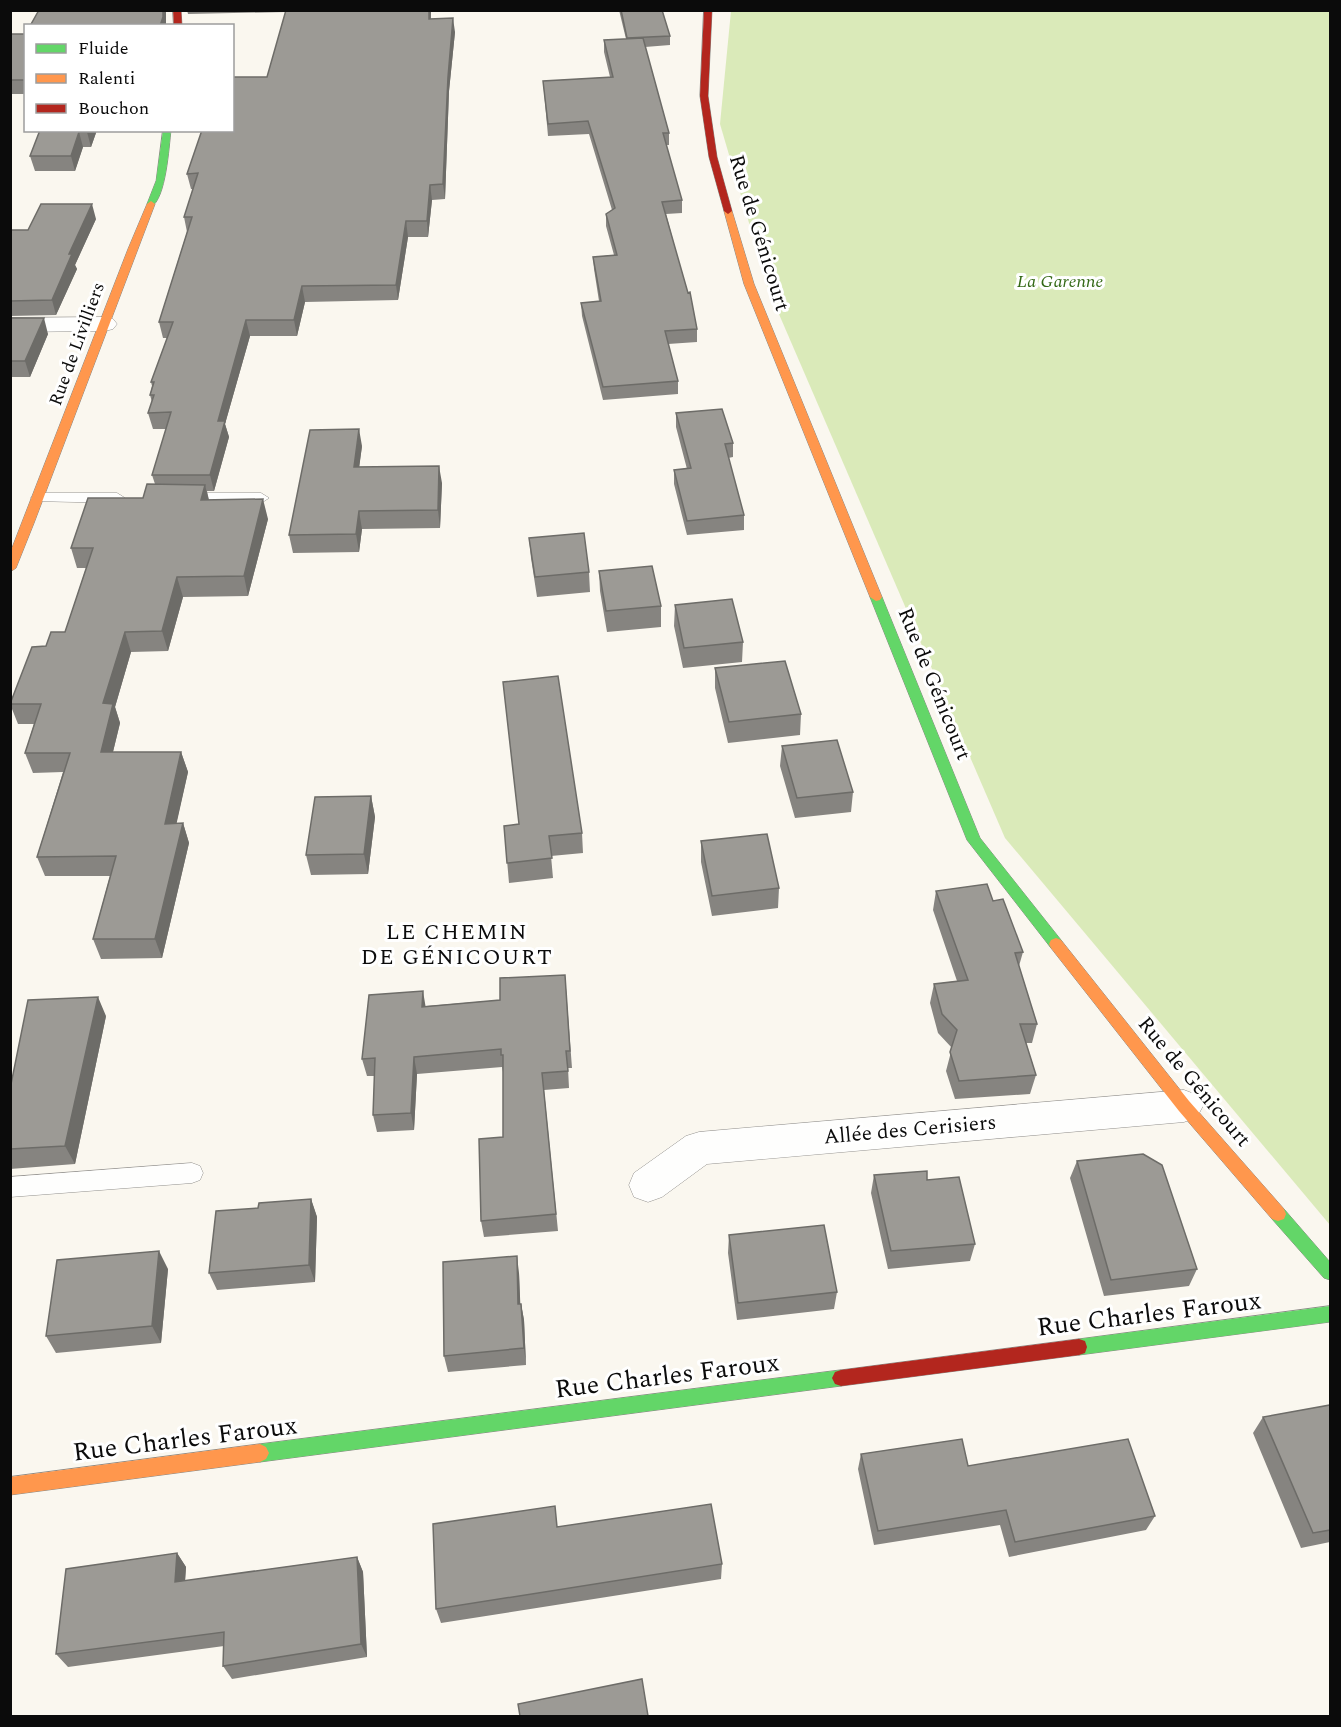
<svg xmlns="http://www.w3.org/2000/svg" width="1341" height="1727" viewBox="0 0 1341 1727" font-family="Spectral,serif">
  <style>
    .forest { fill: #daeab9 }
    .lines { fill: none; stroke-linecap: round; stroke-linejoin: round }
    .lane-casing { stroke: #93918e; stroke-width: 1 }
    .street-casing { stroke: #93918e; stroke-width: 1 }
    .fast-casing { stroke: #898884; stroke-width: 1 }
    .slow-casing { stroke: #898884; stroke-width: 1 }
    .jam-casing { stroke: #898884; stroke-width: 1 }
    .lane { fill: #fefefd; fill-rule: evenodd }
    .street { fill: #fefefd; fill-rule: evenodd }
    .fast { fill: #63d668; fill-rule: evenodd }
    .slow { fill: #ff974d; fill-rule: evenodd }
    .jam { fill: #b3261e; fill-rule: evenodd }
    .wall { fill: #868480 }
    .shaded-wall { fill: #6d6c68 }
    .building { fill: #9c9a95; stroke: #6d6c68; stroke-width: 1.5 }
    .labels { text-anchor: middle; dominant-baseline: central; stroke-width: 6; stroke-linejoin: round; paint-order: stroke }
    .far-park-label { font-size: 18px; font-style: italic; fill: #346916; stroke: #fff }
    .far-street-label { font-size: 18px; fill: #0b0b0b; stroke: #fff }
    .street-label { font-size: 21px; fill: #0b0b0b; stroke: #fff }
    .neighbourhood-label { font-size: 22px; letter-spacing: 1.5px; fill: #0b0b0b; stroke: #fff }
    .near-street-label { font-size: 26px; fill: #0b0b0b; stroke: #fff }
  </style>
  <rect width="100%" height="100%" fill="#faf7ef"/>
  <!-- forest -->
  <path class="forest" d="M 731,11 L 1330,11 L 1330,1225 L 1005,838 L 769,291 L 720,124 Z"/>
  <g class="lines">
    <!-- lane casing -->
    <g class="lane-casing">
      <path id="lane" d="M 39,493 L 117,493 L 125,498 L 117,503 L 33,501 L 31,498 Z
        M 182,493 L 261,493 L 269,498 L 261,503 L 176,501 L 174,498 Z
        M 192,1163 L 200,1166 L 203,1173 L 200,1180 L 192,1183 L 10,1197 L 10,1177 Z"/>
    </g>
    <!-- street casing -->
    <g class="street-casing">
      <path id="street" d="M 105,317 L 113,319 L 117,324 L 113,329 L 105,331 L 10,332 L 10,318 Z
        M 1184,1090 L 1197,1095 L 1203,1106 L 1197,1117 L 1184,1122 L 707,1164 L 662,1197 L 648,1202 L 634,1197 L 629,1185 L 634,1173 L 686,1136 L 699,1132 Z"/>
    </g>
    <!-- fast casing -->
    <g class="fast-casing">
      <path id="fast" d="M 163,130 L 171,130 C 169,147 166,199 151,207 L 147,204 L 156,181 Z
        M 876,593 L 882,597 L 980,838 L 1061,940 L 1063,944 L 1061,948 L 1051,948 L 967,840 L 870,597 Z
        M 1278,1207 L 1284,1209 L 1330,1262 L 1330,1280 L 1324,1278 L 1272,1219 L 1270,1214 L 1272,1209 Z
        M 1330,1306 L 1330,1322 L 1079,1355 L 1073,1353 L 1071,1347 L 1073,1341 L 1079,1339 Z
        M 841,1370 L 847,1372 L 850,1378 L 847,1384 L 841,1386 L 260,1462 L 254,1459 L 251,1453 L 254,1447 L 260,1444 Z"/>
    </g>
    <!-- slow casing -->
    <g class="slow-casing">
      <path id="slow" d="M 151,201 L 155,204 L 34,523 L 16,568 L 10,572 L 10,553 L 128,249 L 147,204 Z
        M 728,208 L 732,211 L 754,284 L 882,597 L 880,600 L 876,601 L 870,597 L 744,284 L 724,211 Z
        M 1056,938 L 1061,940 L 1189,1101 L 1284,1209 L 1286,1214 L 1284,1219 L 1278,1221 L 1272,1219 L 1179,1111 L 1051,948 L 1049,944 L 1051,940 Z
        M 260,1444 L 266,1447 L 269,1453 L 266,1459 L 260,1462 L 10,1495 L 10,1477 Z"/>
    </g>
    <!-- jam casing -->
    <g class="jam-casing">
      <path id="jam" d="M 173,10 L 181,10 L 182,26 L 174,26 Z
        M 704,10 L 712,10 L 708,96 L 717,157 L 732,211 L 728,214 L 724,211 L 709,157 L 700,96 Z
        M 1079,1339 L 1085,1341 L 1087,1347 L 1085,1353 L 1079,1355 L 841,1386 L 835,1384 L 832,1378 L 835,1372 L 841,1370 Z"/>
    </g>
    <!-- lane -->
    <use href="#lane" class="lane"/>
    <!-- street -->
    <use href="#street" class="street"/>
    <!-- fast -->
    <use href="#fast" class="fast"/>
    <!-- slow -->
    <use href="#slow" class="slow"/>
    <!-- jam -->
    <use href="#jam" class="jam"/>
  </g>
  <!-- wall -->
  <path class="wall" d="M 187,10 L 431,10 L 431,19 L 455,32 L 449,91 L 445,199 L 432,200 L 428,237 L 408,237 L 398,300 L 305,302 L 297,336 L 250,336 L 225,424 L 229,437 L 214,491 L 207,491 L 209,500 L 268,519 L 248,596 L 183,597 L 168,651 L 131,652 L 115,707 L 120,723 L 113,752 L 181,752 L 188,772 L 176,824 L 183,823 L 189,843 L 162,958 L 101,959 L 93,939 L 110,876 L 45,876 L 37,857 L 63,772 L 33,773 L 25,753 L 34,724 L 18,724 L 10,704 L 46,646 L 65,632 L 86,568 L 77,568 L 71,548 L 143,498 L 155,484 L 152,475 L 166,429 L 153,429 L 148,413 L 152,402 L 150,395 L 152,386 L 151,382 L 167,338 L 163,338 L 159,322 L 187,232 L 184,217 L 193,189 L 191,189 L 187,174 L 267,77 L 286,12 L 188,14 Z
    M 619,10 L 662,10 L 670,36 L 670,45 L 645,47 L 669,133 L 669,145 L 666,145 L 682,200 L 682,213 L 666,214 L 697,329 L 697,342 L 668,344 L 678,381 L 678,394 L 603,400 L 582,316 L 581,303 L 599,301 L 594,269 L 593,257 L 614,255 L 606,226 L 606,214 L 612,210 L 589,134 L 548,136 L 543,81 L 610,77 L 604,52 L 604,40 L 626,39 Z
    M 10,34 L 26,34 L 26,94 L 10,94 Z
    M 40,130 L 97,130 L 91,147 L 83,147 L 75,171 L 35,171 L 30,156 Z
    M 96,219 L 75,265 L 77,269 L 56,315 L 10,316 L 10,230 L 28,230 Z
    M 10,318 L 48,334 L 30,377 L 10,377 Z
    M 676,413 L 733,443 L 733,457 L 728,458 L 744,515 L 744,530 L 687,535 L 674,484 L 674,470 L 687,469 L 676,427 Z
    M 362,446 L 359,467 L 442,483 L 440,528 L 362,529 L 359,552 L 293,553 L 289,535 Z
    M 529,538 L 589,572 L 590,592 L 537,597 L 531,558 Z
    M 599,571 L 661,606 L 661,627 L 607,632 L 600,591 Z
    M 675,605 L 743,642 L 742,662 L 683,668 L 674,626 Z
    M 715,668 L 801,714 L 800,735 L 728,743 L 715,688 Z
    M 782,746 L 853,792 L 851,812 L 795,818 L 780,766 Z
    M 371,796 L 375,817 L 368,874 L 311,875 L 306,855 Z
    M 504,826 L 582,833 L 583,853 L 551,856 L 553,878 L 509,883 Z
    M 701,841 L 779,888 L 778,908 L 712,916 L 701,862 Z
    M 936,891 L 993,901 L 1023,952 L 1019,966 L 1037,1024 L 1032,1043 L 1026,1043 L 1036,1075 L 1030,1094 L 955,1099 L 946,1071 L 952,1048 L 938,1033 L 930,1003 L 934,984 L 957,981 L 933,910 Z
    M 565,975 L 572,1068 L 568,1068 L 569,1088 L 544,1090 L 558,1231 L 484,1237 L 481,1221 L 503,1137 L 503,1072 L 502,1067 L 417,1074 L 414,1130 L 377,1132 L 373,1115 L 375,1076 L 367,1076 L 362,1059 L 426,1006 L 500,1000 Z
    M 106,1016 L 75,1164 L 10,1169 L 10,1089 Z
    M 1077,1161 L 1197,1269 L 1189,1286 L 1104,1296 L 1070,1178 Z
    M 874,1175 L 927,1180 L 975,1244 L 970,1261 L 888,1269 L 871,1193 Z
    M 311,1199 L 317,1217 L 315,1282 L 217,1290 L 209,1273 L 258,1208 Z
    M 729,1235 L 837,1292 L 834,1309 L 737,1320 L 728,1253 Z
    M 168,1269 L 161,1343 L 56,1353 L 46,1336 Z
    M 519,1273 L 520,1304 L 521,1304 L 524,1320 L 526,1365 L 448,1372 L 444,1356 Z
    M 1330,1405 L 1330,1542 L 1301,1548 L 1253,1433 L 1263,1417 Z
    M 861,1454 L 968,1466 L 1155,1516 L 1146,1530 L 1009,1557 L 1000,1525 L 874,1545 L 858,1469 Z
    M 558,1527 L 722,1564 L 721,1579 L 441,1623 L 436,1609 Z
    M 177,1553 L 186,1567 L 185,1581 L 357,1557 L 363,1572 L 367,1657 L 232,1679 L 223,1666 L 224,1646 L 68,1667 L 56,1654 Z"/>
  <!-- shaded-wall -->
  <path class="shaded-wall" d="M 163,10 L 166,10 L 166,26 L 160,26 Z
    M 429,10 L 431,10 L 430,33 L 429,19 Z
    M 453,18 L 455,32 L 449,91 L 445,199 L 443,184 L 448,77 Z
    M 88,130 L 97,130 L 91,147 L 87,132 Z
    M 79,132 L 83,147 L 75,171 L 71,156 Z
    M 430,185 L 432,200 L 428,237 L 427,221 Z
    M 92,204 L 96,219 L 75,265 L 77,269 L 56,315 L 52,300 L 69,254 Z
    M 406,221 L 408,237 L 398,300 L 396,285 Z
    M 302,286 L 305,302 L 297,336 L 294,320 Z
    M 44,318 L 48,334 L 30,377 L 25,361 Z
    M 246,320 L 250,336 L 225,424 L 229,437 L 214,491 L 210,475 L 218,421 Z
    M 359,429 L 362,446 L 357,484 L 354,467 Z
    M 439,466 L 442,483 L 440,528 L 438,510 Z
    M 205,485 L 210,505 L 201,500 Z
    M 263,499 L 268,519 L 248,596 L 244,576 Z
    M 359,511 L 362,529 L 359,552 L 356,534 Z
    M 177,577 L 183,597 L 168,651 L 162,631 Z
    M 125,632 L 131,652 L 115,707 L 120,723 L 108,772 L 101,752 L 103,703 Z
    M 181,752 L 188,772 L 172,844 L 165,824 Z
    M 371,796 L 375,817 L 368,874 L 364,854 Z
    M 183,823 L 189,843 L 162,958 L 155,939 Z
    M 423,991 L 426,1009 L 422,1007 Z
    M 98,997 L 106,1016 L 75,1164 L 65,1146 Z
    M 414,1057 L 417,1074 L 414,1130 L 411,1113 Z
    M 311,1199 L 317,1217 L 315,1282 L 309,1265 Z
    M 159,1251 L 168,1269 L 161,1343 L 152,1326 Z
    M 517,1256 L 519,1273 L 521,1320 L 518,1304 Z
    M 521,1304 L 524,1320 L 526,1365 L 524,1348 Z
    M 177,1553 L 186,1567 L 184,1596 L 175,1582 Z
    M 357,1557 L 363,1572 L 367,1657 L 361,1644 Z"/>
  <!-- building -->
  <path class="building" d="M 39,10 L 163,10 L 163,17 L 160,26 L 30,26 Z
    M 286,10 L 429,10 L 429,19 L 453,18 L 448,77 L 443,184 L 430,185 L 427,221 L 406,221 L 396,285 L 302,286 L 294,320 L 246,320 L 218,421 L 225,421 L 210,475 L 152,475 L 171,412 L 148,413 L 154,395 L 150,395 L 154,382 L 151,382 L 173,322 L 159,322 L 192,217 L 184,217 L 198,173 L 187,174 L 202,130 L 232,130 L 232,77 L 267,77 Z
    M 621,10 L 662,10 L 670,36 L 627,38 Z
    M 10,34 L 26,34 L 26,80 L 10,80 Z
    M 643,38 L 669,133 L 663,133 L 682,200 L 662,202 L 688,293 L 690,292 L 697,329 L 665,331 L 678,381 L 603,387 L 581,303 L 601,301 L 593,257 L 617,255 L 606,214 L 615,208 L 588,121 L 548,124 L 543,81 L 613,77 L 604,40 Z
    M 40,130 L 88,130 L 87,132 L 79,132 L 71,156 L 30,156 Z
    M 41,204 L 92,204 L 69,254 L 72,254 L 52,300 L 10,301 L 10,230 L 28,230 Z
    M 10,318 L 44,318 L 25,361 L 10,361 Z
    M 722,409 L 733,443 L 725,444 L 744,515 L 687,521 L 674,470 L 691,468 L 676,413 Z
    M 359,429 L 354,467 L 439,466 L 438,510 L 359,511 L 356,534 L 289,535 L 310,430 Z
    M 147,484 L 205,485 L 201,500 L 263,499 L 244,576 L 177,577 L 162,631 L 125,632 L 103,703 L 113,704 L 101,752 L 181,752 L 165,824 L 183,823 L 155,939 L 93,939 L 116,856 L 37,857 L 70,753 L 25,753 L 41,704 L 10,704 L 32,647 L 46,646 L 51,632 L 65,632 L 93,548 L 71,548 L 88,498 L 143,498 Z
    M 584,533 L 589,572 L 535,577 L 529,538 Z
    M 652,566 L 661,606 L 606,611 L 599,571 Z
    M 732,599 L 743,642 L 684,648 L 675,605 Z
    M 785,661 L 801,714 L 729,722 L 715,668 Z
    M 558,676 L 582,833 L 549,836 L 552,858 L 507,863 L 504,826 L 519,824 L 503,682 Z
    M 837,740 L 853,792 L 797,798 L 782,746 Z
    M 371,796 L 364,854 L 306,855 L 315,797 Z
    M 767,834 L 779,888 L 712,896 L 701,841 Z
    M 987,884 L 993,901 L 1003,899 L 1023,952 L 1015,953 L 1037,1024 L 1020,1024 L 1036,1075 L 959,1081 L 950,1052 L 957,1030 L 942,1014 L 934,984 L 968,980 L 936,891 Z
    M 565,975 L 570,1051 L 566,1051 L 568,1071 L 542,1073 L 556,1214 L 481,1221 L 479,1139 L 503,1137 L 503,1055 L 501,1055 L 501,1049 L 414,1057 L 411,1113 L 373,1115 L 375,1058 L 362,1059 L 369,995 L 423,991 L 422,1007 L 500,1000 L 500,978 Z
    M 98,997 L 65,1146 L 10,1149 L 10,1089 L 28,1000 Z
    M 1143,1154 L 1162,1165 L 1197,1269 L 1111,1280 L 1077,1161 Z
    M 927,1171 L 927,1180 L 959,1177 L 975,1244 L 891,1251 L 874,1175 Z
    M 311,1199 L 309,1265 L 209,1273 L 216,1211 L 258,1208 L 259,1203 Z
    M 824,1225 L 837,1292 L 738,1303 L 729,1235 Z
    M 159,1251 L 152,1326 L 46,1336 L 57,1260 Z
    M 517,1256 L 518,1304 L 521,1304 L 524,1348 L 444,1356 L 443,1262 Z
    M 1330,1405 L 1330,1530 L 1313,1533 L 1263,1417 Z
    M 962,1439 L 968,1466 L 1128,1439 L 1155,1516 L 1015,1542 L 1006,1510 L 878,1531 L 861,1454 Z
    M 711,1504 L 722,1564 L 436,1609 L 433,1524 L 555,1506 L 557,1527 Z
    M 177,1553 L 175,1582 L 357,1557 L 361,1644 L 223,1666 L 224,1632 L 56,1654 L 66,1569 Z
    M 642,1679 L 648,1716 L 520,1716 L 518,1704 Z"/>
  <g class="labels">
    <!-- far-park labels -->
    <g class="far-park-label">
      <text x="1060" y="281">La Garenne</text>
    </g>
    <!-- far-street labels -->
    <g class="far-street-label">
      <text transform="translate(77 344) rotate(-70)">Rue de Livilliers</text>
    </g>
    <!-- street labels -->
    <g class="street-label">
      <text transform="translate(759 233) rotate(73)">Rue de Génicourt</text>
      <text transform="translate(934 684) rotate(68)">Rue de Génicourt</text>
      <text transform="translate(1194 1082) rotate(50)">Rue de Génicourt</text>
      <text transform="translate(910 1130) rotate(-5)">Allée des Cerisiers</text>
    </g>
    <!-- neighbourhood labels -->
    <g class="neighbourhood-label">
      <text x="457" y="932">LE CHEMIN<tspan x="457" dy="25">DE GÉNICOURT</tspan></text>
    </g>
    <!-- near-street labels -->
    <g class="near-street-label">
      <text transform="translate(1149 1314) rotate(-7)">Rue Charles Faroux</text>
      <text transform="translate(667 1376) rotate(-7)">Rue Charles Faroux</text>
      <text transform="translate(185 1439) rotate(-7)">Rue Charles Faroux</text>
    </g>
  </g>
  <!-- border -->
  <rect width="1341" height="1727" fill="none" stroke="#0b0b0b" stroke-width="24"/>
  <!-- legend -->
  <rect x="24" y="24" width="210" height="108" fill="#ffffff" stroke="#9d9d9d" stroke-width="1.5"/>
  <rect x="36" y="44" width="30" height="9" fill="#63d668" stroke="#9d9d9d" stroke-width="1.5"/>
  <text x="78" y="54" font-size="18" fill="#0b0b0b">Fluide</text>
  <rect x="36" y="74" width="30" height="9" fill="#ff974d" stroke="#9d9d9d" stroke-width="1.5"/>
  <text x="78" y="84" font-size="18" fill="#0b0b0b">Ralenti</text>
  <rect x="36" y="104" width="30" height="9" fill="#b3261e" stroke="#9d9d9d" stroke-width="1.5"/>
  <text x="78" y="114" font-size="18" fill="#0b0b0b">Bouchon</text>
</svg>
